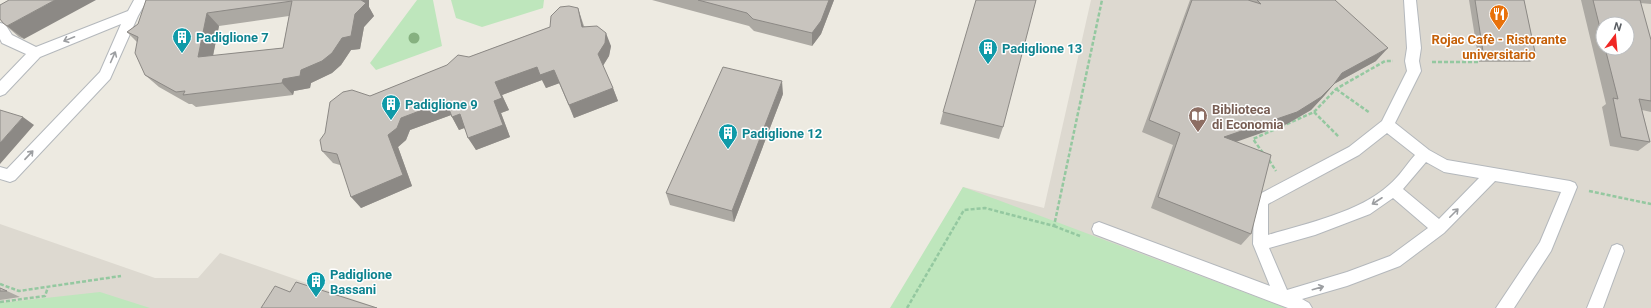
<svg xmlns="http://www.w3.org/2000/svg" width="1651" height="308" viewBox="0 0 1651 308" font-family="Roboto,sans-serif">
  <style>
    .education { fill: #ddd9d0; fill-rule: evenodd }
    .green { fill: #bee6bc }
    .lines { fill: none; stroke-linecap: round; stroke-linejoin: round }
    .service-casing { stroke: #b4b8bc; stroke-width: 2 }
    .path { stroke: #94c8a0; stroke-width: 2.5; stroke-dasharray: 4 2; stroke-linecap: butt }
    .service { fill: #fff; fill-rule: evenodd }
    .tree { fill: #86b180 }
    .wall { fill: #aca9a3; fill-rule: evenodd }
    .shaded-wall { fill: #8c8985 }
    .building { fill: #c8c4be; stroke: #8c8985; fill-rule: evenodd }
    .oneway { stroke: #9c9ea1 }
    .labels { text-anchor: middle; dominant-baseline: central; stroke-width: 3; stroke-linejoin: round; paint-order: stroke }
    .culture-label { font-size: 13px; font-weight: bold; fill: #0d838f; stroke: #fff; text-anchor: start }
    .food-label { font-size: 13px; font-weight: bold; fill: #c56008; stroke: #fff }
    .education-label { font-size: 13px; font-weight: bold; fill: #785e54; stroke: #fff; text-anchor: start }
  </style>
  <rect width="100%" height="100%" fill="#edeae1"/>
  <!-- education -->
  <path class="education" d="M 1091,0 L 1651,0 L 1651,308 L 895,308 L 963,187 L 1044,208 ZM 1603,24 L 1627,24 L 1627,48 L 1603,48 Z
    M 0,224 L 155,278 L 198,278 L 220,253 L 378,308 L 0,308 Z"/>
  <!-- green -->
  <path class="green" d="M 417,0 L 433,0 L 442,46 L 376,70 L 370,63 Z
    M 451,0 L 544,0 L 543,8 L 482,27 L 456,18 Z
    M 963,187 L 1286,308 L 890,308 Z
    M 100,292 L 150,308 L 0,308 L 0,303 Z"/>
  <g class="lines">
    <!-- service casing -->
    <g class="service-casing">
      <path id="service" d="M 134,0 L 147,0 L 138,16 L 110,79 L 15,180 L 10,182 L 0,179 L 0,167 L 7,169 L 100,72 L 121,24 L 40,57 L 5,94 L 0,96 L 0,81 L 26,54 L 2,43 L 0,39 L 0,23 L 5,24 L 12,35 L 36,47 L 128,11 Z
        M 1404,0 L 1416,0 L 1421,48 L 1419,61 L 1421,71 L 1395,123 L 1429,150 L 1447,160 L 1570,181 L 1575,183 L 1577,187 L 1551,251 L 1514,308 L 1496,308 L 1540,242 L 1561,192 L 1495,181 L 1444,233 L 1400,266 L 1347,286 L 1302,299 L 1309,303 L 1312,308 L 1288,308 L 1094,234 L 1092,229 L 1094,224 L 1099,222 L 1270,286 L 1253,244 L 1254,201 L 1256,196 L 1349,147 L 1382,121 L 1407,71 L 1405,61 L 1407,48 ZM 1387,133 L 1415,155 C 1406,165 1399,177 1389,185 C 1360,212 1305,224 1268,235 L 1268,204 L 1359,155 ZM 1426,162 L 1444,172 L 1479,178 L 1439,219 L 1403,189 ZM 1393,198 L 1428,228 L 1390,256 L 1347,272 L 1287,290 L 1269,248 L 1315,235 L 1370,214 Z
        M 1617,244 L 1622,246 L 1624,251 L 1603,308 L 1587,308 L 1612,246 Z"/>
    </g>
    <!-- path -->
    <path class="path" d="M 1432,62 L 1479,62
      M 1336,89 L 1370,113
      M 1314,112 L 1339,137
      M 1263,153 L 1253,139 L 1314,112 L 1336,89 L 1385,61 L 1393,61
      M 1269,160 L 1276,171
      M 1589,191 L 1651,204
      M 1054,226 L 1080,236
      M 0,284 L 19,291 L 121,276
      M 0,302 L 45,296 L 48,287
      M 907,308 L 964,210 L 985,208 L 1054,226 L 1102,0"/>
    <!-- service -->
    <use href="#service" class="service"/>
  </g>
  <!-- trees -->
  <circle class="tree" cx="414" cy="38" r="5.5"/>
  <!-- wall -->
  <path class="wall" d="M 146,0 L 369,0 L 369,7 L 374,16 L 364,27 L 360,49 L 351,50 L 341,65 L 332,73 L 311,83 L 310,88 L 294,91 L 293,95 L 196,107 L 192,104 L 189,104 L 159,87 L 145,75 L 137,42 L 127,32 L 138,24 ZM 289,16 L 283,48 L 213,56 L 219,26 Z
    M 652,0 L 834,0 L 821,34 L 812,46 L 754,31 L 749,26 Z
    M 1190,0 L 1335,0 L 1376,61 L 1334,84 L 1324,96 L 1311,110 L 1287,124 L 1236,141 L 1251,234 L 1241,245 L 1151,208 L 1173,145 L 1142,132 Z
    M 1469,0 L 1524,0 L 1536,57 L 1530,62 L 1479,62 Z
    M 1581,0 L 1651,0 L 1651,4 L 1640,3 L 1651,40 L 1651,112 L 1642,110 L 1650,142 L 1638,151 L 1610,146 L 1602,107 L 1606,104 ZM 1603,24 L 1627,48 L 1603,48 Z
    M 578,8 L 584,26 L 611,46 L 609,56 L 603,66 L 613,88 L 618,101 L 574,118 L 559,83 L 546,88 L 542,80 L 502,95 L 509,110 L 501,113 L 510,137 L 476,150 L 464,128 L 459,130 L 451,115 L 410,130 L 406,140 L 398,147 L 412,186 L 361,208 L 340,165 L 333,163 L 322,151 L 370,96 L 469,57 L 550,27 Z
    M 0,19 L 24,39 L 19,37 L 3,23 Z
    M 783,94 L 734,222 L 670,205 L 666,193 Z
    M 943,112 L 1003,127 L 999,139 L 940,124 Z
    M 0,288 L 7,291 L 20,297 L 0,300 Z"/>
  <!-- shaded-wall -->
  <path class="shaded-wall" d="M 55,0 L 96,0 L 24,39 L 7,26 Z
    M 360,0 L 369,0 L 369,7 L 374,16 L 364,27 L 360,49 L 351,50 L 341,65 L 332,73 L 311,83 L 310,88 L 294,91 L 293,95 L 282,83 L 283,79 L 301,70 L 355,14 Z
    M 829,0 L 834,0 L 821,34 L 812,46 L 812,33 Z
    M 578,8 L 582,22 L 587,40 L 582,27 Z
    M 207,13 L 219,26 L 210,70 L 198,57 Z
    M 606,33 L 611,46 L 609,56 L 602,67 L 598,54 Z
    M 1388,48 L 1376,61 L 1334,84 L 1324,96 L 1311,110 L 1287,124 L 1216,149 L 1224,137 Z
    M 537,67 L 554,70 L 560,83 L 546,88 L 542,80 L 502,95 L 509,110 L 501,113 L 510,137 L 476,150 L 468,138 L 495,82 Z
    M 782,81 L 783,94 L 734,222 L 732,211 Z
    M 613,88 L 618,101 L 574,118 L 569,105 Z
    M 446,101 L 454,114 L 410,130 L 406,140 L 398,147 L 412,186 L 361,208 L 351,197 L 388,135 L 401,118 Z
    M 460,114 L 467,127 L 459,130 L 452,117 Z
    M 23,117 L 34,125 L 0,164 L 0,143 Z"/>
  <!-- building -->
  <path class="building" d="M 9,0 L 55,0 L 7,26 L 3,23 L 0,19 L 0,5 Z
    M 146,0 L 361,0 L 366,3 L 355,14 L 351,36 L 342,38 L 332,53 L 322,61 L 301,70 L 300,76 L 283,79 L 282,83 L 183,95 L 185,91 L 176,92 L 145,75 L 135,53 L 138,37 L 127,32 L 138,24 ZM 292,1 L 283,48 L 198,57 L 207,13 Z
    M 698,0 L 829,0 L 821,21 L 812,33 L 753,19 L 747,13 Z
    M 976,0 L 1036,0 L 1003,127 L 943,112 Z
    M 1192,0 L 1248,0 L 1261,4 L 1257,0 L 1335,0 L 1388,48 L 1342,73 L 1334,84 L 1321,97 L 1297,112 L 1224,137 L 1271,155 L 1251,234 L 1158,197 L 1180,133 L 1149,120 Z
    M 1475,0 L 1524,0 L 1536,57 L 1484,58 Z
    M 1593,0 L 1640,0 L 1651,40 L 1651,101 L 1639,99 L 1650,142 L 1621,137 L 1613,98 L 1618,99 L 1605,48 L 1627,48 L 1627,24 L 1603,24 L 1603,40 Z
    M 569,6 L 578,8 L 582,27 L 597,26 L 606,33 L 605,43 L 598,54 L 613,88 L 569,105 L 554,70 L 540,75 L 537,67 L 495,82 L 502,98 L 494,101 L 503,125 L 468,138 L 460,114 L 452,117 L 446,101 L 401,118 L 397,128 L 388,135 L 403,175 L 351,197 L 337,154 L 322,151 L 320,140 L 325,133 L 330,102 L 343,92 L 352,90 L 370,96 L 447,65 L 458,55 L 469,57 L 550,27 L 551,16 L 560,7 Z
    M 723,67 L 782,81 L 732,211 L 666,193 Z
    M 0,110 L 23,117 L 0,143 Z
    M 296,282 L 377,308 L 261,308 L 275,286 L 290,292 Z
    M 0,288 L 7,291 L 0,291 Z"/>
  <!-- one-way arrows -->
  <defs><path id="oneway-shaft" d="M-6 0H5M1.5-3L5.5 0L1.5 3" fill="none" stroke-width="1.6" stroke-linecap="round" stroke-linejoin="round"/></defs>
  <g class="oneway">
    <use href="#oneway-shaft" transform="translate(69 39) rotate(158)"/>
    <use href="#oneway-shaft" transform="translate(113 57) rotate(-66)"/>
    <use href="#oneway-shaft" transform="translate(29 155) rotate(-47)"/>
    <use href="#oneway-shaft" transform="translate(1377 201) rotate(147)"/>
    <use href="#oneway-shaft" transform="translate(1454 213) rotate(-45)"/>
    <use href="#oneway-shaft" transform="translate(1318 288) rotate(-16)"/>
  </g>
  <!-- icons -->
  <defs>
    <g id="restaurant-pin" transform="scale(1)"><path d="M0 17L-7.5 6A9.5 9.5 0 1 1 7.5 6Z" fill="#e8710a" stroke="#fff"/><path d="M-5-6h1v4h1v-4h1v4h1v-4h1v5L-1.5 .5V6h-2V.5L-5-1ZM5-6V6H3V1.5H1.5Q1.5-4 5-6Z" fill="#fff"/></g>
    <g id="building-pin" transform="scale(1)"><path d="M0 17L-7.5 6A9.5 9.5 0 1 1 7.5 6Z" fill="#0f9aa8" stroke="#fff"/><path d="M-4-6H4V6H1V3H-1V6H-4ZM-2.5-4.3h1.7v1.8h-1.7ZM.8-4.3h1.7v1.8H.8ZM-2.5-1h1.7V.8h-1.7ZM.8-1h1.7V.8H.8Z" fill="#fff"/></g>
    <g id="library-pin" transform="scale(1)"><path d="M0 17L-7.5 6A9.5 9.5 0 1 1 7.5 6Z" fill="#8d6e63" stroke="#fff"/><path d="M-6-4Q-3-5.5-.7-3.5V5Q-3 3-6 4ZM6-4Q3-5.5 .7-3.5V5Q3 3 6 4Z" fill="#fff"/></g>
  </defs>
  <g fill-rule="evenodd">
    <use href="#restaurant-pin" x="1499" y="14"/>
    <use href="#building-pin" x="182" y="37"/>
    <use href="#building-pin" x="988" y="48"/>
    <use href="#building-pin" x="391" y="104"/>
    <use href="#library-pin" x="1198" y="116"/>
    <use href="#building-pin" x="728" y="133"/>
    <use href="#building-pin" x="316" y="281"/>
  </g>
  <g class="labels">
    <!-- culture labels -->
    <g class="culture-label">
      <text x="196" y="37">Padiglione 7</text>
      <text x="1002" y="48">Padiglione 13</text>
      <text x="405" y="104">Padiglione 9</text>
      <text x="742" y="133">Padiglione 12</text>
      <text x="330" y="274">Padiglione<tspan x="330" dy="15">Bassani</tspan></text>
    </g>
    <!-- food labels -->
    <g class="food-label">
      <text x="1499" y="39">Rojac Cafè - Ristorante<tspan x="1499" dy="15">universitario</tspan></text>
    </g>
    <!-- education labels -->
    <g class="education-label">
      <text x="1212" y="109">Biblioteca<tspan x="1212" dy="15">di Economia</tspan></text>
    </g>
  </g>
  <!-- north arrow -->
  <g transform="translate(1615 36) rotate(16)"><circle r="19" fill="#ffffff" stroke="#bdbfc1"/>
  <path d="M0-3L7 15L0 10L-7 15Z" fill="#f02724"/>
  <text y="-6" font-size="11" font-weight="bold" text-anchor="middle" fill="#5a5e63">N</text>
  </g>
</svg>
